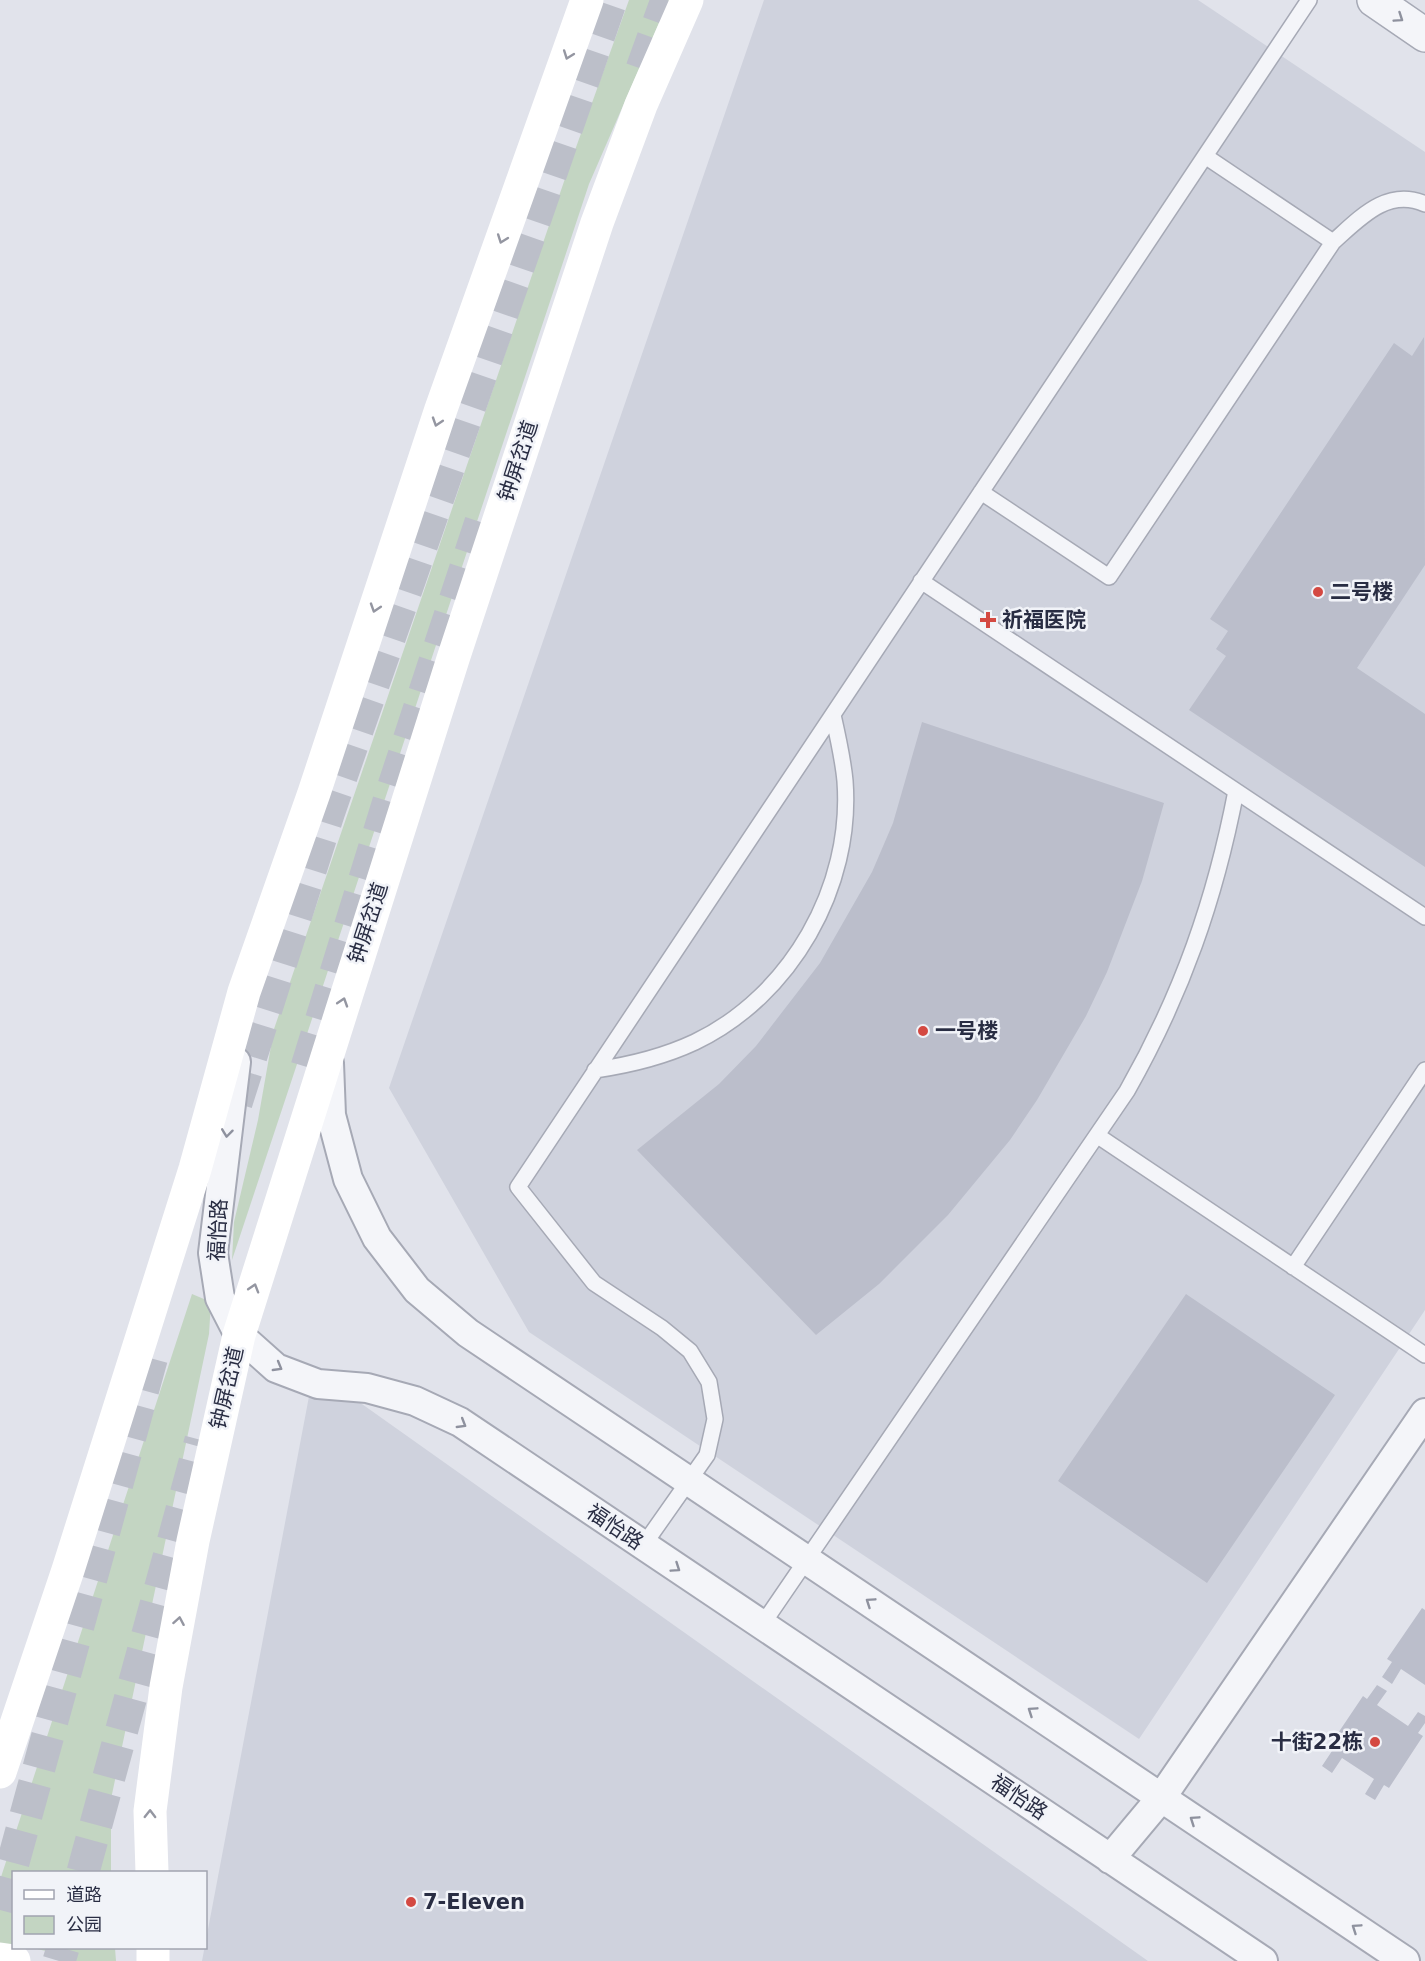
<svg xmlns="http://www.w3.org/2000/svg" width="1425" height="1961" viewBox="0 0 1425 1961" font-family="'DejaVu Sans','Noto Sans SC',sans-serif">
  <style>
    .built { fill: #cfd2dd }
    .green { fill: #c3d5c2 }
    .building { fill: #bbbecb }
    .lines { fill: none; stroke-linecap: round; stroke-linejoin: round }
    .motorway-tunnel { stroke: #bcbfc9; stroke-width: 33; stroke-dasharray: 33 16; stroke-linecap: butt }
    .service-casing { stroke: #a6a9b5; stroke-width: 18 }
    .minor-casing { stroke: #a6a9b5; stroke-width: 32 }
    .tertiary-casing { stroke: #a6a9b5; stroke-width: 36 }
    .service { stroke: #f4f5f9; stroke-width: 15 }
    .minor { stroke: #f4f5f9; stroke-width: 28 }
    .tertiary { stroke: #f4f5f9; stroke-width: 33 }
    .secondary { stroke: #fff; stroke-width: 33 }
    .oneway { stroke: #8e919e }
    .oneway2 { stroke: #9496a1 }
    .poi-dot { fill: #d44942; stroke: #f1f3f8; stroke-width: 2 }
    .labels { text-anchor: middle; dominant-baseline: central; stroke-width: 5; stroke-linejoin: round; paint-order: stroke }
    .street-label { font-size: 21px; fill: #292d43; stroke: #f1f3f8 }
    .poi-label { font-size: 21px; font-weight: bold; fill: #292d43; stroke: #f1f3f8; text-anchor: start }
  </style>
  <rect width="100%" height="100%" fill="#e1e3eb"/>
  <!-- built -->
  <path class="built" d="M 764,0 L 1198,0 L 1425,152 L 1425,1310 L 1139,1739 L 529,1332 L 389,1088 Z
    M 314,1370 L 1148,1961 L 202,1961 Z"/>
  <!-- green -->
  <path class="green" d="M 629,0 L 669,0 L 589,184 L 232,1260 L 234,1222 L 258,1120 L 274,1029 L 570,164 Z
    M 192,1294 L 211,1302 L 209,1334 L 111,1799 L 111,1872 L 14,1872 L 13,1944 L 0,1945 L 0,1880 Z
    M 33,1948 L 115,1948 L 116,1961 L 68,1961 L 50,1952 Z"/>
  <!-- building -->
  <path class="building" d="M 1424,337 L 1425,565 L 1357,668 L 1425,714 L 1425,867 L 1189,710 L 1226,656 L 1216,649 L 1228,631 L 1210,619 L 1394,343 L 1412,356 Z
    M 922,722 L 1164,803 L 1142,881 L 1107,972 L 1086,1016 L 1037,1100 L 1010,1140 L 948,1215 L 879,1284 L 816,1335 L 637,1150 L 719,1084 L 756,1046 L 820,963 L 872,872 L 893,823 Z
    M 1186,1294 L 1335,1395 L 1207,1583 L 1058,1481 Z
    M 1422,1608 L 1425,1610 L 1425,1685 L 1401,1669 L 1392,1684 L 1382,1677 L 1392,1662 L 1387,1659 Z
    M 1377,1685 L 1387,1691 L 1377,1705 L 1408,1726 L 1418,1712 L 1425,1716 L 1425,1723 L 1418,1733 L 1423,1736 L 1389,1788 L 1384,1785 L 1375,1800 L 1365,1794 L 1374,1779 L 1342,1758 L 1332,1773 L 1322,1766 L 1332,1751 L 1328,1748 L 1363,1696 L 1367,1699 Z"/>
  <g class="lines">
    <!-- motorway-tunnel -->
    <path class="motorway-tunnel" d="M 642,69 L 667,0
      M 307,1067 L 389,801 L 481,522
      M 236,1103 L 329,811 L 611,0
      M 83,1872 L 201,1440
      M 0,1910 L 155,1345
      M 59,1961 L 63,1948"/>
    <!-- service casing -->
    <g class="service-casing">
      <path id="service" d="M 1333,242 C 1359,219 1387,187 1425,204
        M 981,492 L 1109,577 L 1333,242 L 1205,156
        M 921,581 L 1425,917
        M 595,1070 C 630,1065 663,1057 695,1042 C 791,996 853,887 845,781 C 843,759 838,737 833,715
        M 1098,1136 L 1425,1355
        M 1293,1267 L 1425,1070
        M 643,1546 L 707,1455 L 715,1419 L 709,1382 L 690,1351 L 662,1328 L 594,1283 L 518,1187 L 1309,0
        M 762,1625 L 1127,1091 C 1182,994 1215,900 1236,791"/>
    </g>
    <!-- minor casing -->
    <g class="minor-casing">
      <path id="minor" d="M 236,1062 L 213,1253 L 220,1298 L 239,1335 L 276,1368 L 318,1384 L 367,1388 L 415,1401 L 460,1422 L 1263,1961
        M 329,1063 L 331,1115 L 348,1179 L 377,1238 L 417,1290 L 468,1333 L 1405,1961
        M 1110,1859 L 1161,1798 L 1425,1413"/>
    </g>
    <!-- tertiary casing -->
    <g class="tertiary-casing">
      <path id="tertiary" d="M 1374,0 L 1425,35"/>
    </g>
    <!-- service -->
    <use href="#service" class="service"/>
    <!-- minor -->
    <use href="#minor" class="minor"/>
    <!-- tertiary -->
    <use href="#tertiary" class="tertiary"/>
    <!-- secondary -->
    <path class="secondary" d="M 0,1772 L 68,1570 L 195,1169 L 244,992 L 314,793 L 441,409 L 587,0
      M 152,1872 L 150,1811 L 166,1687 L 193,1541 L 239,1335 L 453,659 L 597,223 L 641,105 L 687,0
      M 153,1948 L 153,1961
      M 0,1959 L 14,1961"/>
  </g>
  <!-- one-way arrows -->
  <defs><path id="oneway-chevron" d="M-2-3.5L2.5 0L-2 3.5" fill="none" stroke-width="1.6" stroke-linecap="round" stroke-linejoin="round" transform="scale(1.5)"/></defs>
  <g class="oneway">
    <use href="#oneway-chevron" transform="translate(1399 18) rotate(34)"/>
    <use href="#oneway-chevron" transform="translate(227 1133) rotate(97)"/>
    <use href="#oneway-chevron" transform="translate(278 1367) rotate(30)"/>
    <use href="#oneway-chevron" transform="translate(462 1424) rotate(31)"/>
    <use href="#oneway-chevron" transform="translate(676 1568) rotate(34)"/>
    <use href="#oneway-chevron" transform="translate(870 1602) rotate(-146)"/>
    <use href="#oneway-chevron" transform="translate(1032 1711) rotate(-146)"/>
    <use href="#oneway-chevron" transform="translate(1194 1820) rotate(-146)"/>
    <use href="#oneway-chevron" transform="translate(1356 1928) rotate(-146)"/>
  </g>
  <g class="oneway2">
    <use href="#oneway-chevron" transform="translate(568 55) rotate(110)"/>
    <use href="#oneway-chevron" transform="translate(502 239) rotate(110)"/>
    <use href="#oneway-chevron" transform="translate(437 422) rotate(108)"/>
    <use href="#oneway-chevron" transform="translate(375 608) rotate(108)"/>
    <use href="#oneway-chevron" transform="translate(343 1002) rotate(-72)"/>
    <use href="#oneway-chevron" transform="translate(254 1288) rotate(-73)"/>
    <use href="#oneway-chevron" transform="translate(179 1621) rotate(-80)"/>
    <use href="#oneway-chevron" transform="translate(150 1814) rotate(-89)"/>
  </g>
  <!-- markers -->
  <g class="poi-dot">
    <circle cx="1318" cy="592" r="6"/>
    <path d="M985 611h6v6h6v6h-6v6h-6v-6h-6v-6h6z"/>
    <circle cx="923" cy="1031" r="6"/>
    <circle cx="1375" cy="1742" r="6"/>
    <circle cx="411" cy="1902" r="6"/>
  </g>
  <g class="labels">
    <!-- street labels -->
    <g class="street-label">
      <text transform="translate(518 461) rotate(-72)">钟屏岔道</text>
      <text transform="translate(368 923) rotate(-72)">钟屏岔道</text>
      <text transform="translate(218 1230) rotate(-87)">福怡路</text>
      <text transform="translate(227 1388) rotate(-77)">钟屏岔道</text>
      <text transform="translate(615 1527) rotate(34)">福怡路</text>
      <text transform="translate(1019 1797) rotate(34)">福怡路</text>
    </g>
    <!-- poi labels -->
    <g class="poi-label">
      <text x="1330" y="592">二号楼</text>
      <text x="1002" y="620">祈福医院</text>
      <text x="935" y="1031">一号楼</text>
      <text x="1363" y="1742" text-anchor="end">十街22栋</text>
      <text x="423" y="1902">7-Eleven</text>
    </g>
  </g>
  <!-- legend -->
  <rect x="12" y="1871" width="195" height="78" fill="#f1f3f8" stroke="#a1a4b0" stroke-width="1.5"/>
  <rect x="24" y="1890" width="30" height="9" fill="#ffffff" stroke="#a1a4b0" stroke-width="1.5"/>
  <text x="66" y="1901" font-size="18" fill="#292d43">道路</text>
  <rect x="24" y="1916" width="30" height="18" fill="#c3d5c2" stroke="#a1a4b0" stroke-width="1.5"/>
  <text x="66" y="1931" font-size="18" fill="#292d43">公园</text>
</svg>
